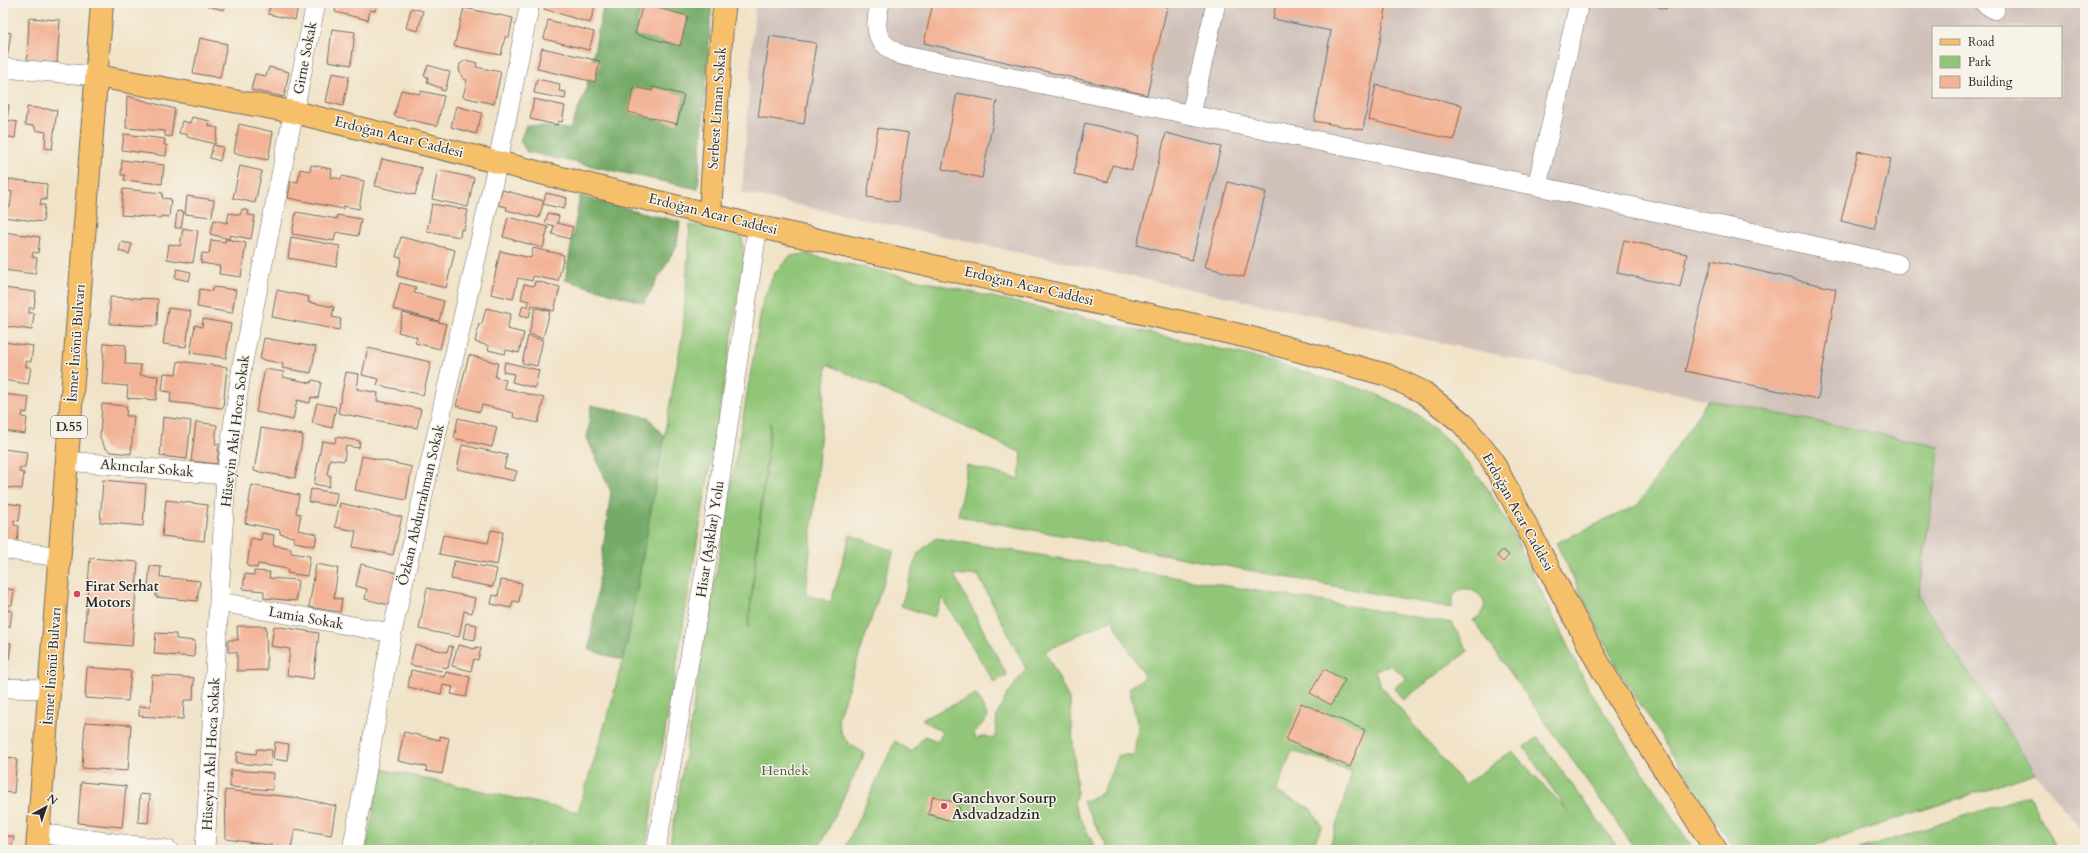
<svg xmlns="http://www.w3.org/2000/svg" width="2088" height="853" viewBox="0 0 2088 853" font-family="Cardo,serif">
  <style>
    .industrial { fill: #cfc0ba; fill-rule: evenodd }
    .green { fill: #91c678; stroke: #5e7852; fill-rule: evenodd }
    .forest { fill: #74ab68; stroke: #506b4a }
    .building { fill: #f3b396 }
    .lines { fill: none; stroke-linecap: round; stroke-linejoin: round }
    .minor-casing { stroke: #706b62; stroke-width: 20 }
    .major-casing { stroke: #706b62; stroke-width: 24 }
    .minor { stroke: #fff; stroke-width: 19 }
    .major { stroke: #f6c06b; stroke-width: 22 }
    .poi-dot { fill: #d1495b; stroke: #f7f3e8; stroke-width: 1.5 }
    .labels { text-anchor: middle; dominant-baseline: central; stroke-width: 3; stroke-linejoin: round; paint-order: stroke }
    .shield { fill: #f7f3e8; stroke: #686764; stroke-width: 1 }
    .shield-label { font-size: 13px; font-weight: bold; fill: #2b2b2b }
    .street-label { font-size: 14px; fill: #2b2b2b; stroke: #f7f3e8 }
    .poi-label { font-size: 14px; font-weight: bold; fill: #2b2b2b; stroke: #f7f3e8; text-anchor: start }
    .park-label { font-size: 14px; fill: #4a5a42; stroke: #f7f3e8 }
  </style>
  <rect width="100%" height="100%" fill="#f7f3e8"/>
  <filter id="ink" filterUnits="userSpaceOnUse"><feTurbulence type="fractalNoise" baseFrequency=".025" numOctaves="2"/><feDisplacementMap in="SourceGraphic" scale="8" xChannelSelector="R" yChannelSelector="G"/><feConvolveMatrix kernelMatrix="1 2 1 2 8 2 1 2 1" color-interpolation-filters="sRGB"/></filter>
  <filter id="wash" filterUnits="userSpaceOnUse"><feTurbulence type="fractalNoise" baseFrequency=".012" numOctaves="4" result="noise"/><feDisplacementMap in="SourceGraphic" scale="16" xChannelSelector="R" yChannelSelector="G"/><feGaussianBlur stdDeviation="0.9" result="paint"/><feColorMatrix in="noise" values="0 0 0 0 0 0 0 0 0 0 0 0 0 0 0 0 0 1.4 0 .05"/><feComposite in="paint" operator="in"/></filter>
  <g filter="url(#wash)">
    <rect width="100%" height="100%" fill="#f1e3c8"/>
    <!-- industrial -->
    <path class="industrial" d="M 755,3 L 2085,3 L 2085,834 L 2035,773 L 1918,596 L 1940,446 L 1708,400 L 742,193 ZM 1933,27 L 2061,27 L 2061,97 L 1933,97 Z"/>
    <!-- green -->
    <path class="green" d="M 690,225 L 719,229 L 742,237 L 744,265 L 645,850 L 536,850 L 529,844 L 527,850 L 366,850 L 381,769 L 578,812 L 610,708 L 628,639 L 683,331 Z
      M 805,254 L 1259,358 L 1374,393 L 1417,414 L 1451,443 L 1488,489 L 1514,535 L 1588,688 L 1694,850 L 1636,850 L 1473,620 C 1509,603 1450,566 1452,608 L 958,516 L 967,465 L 1019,479 L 1022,453 L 827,364 L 806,595 L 831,602 L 850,535 L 894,551 L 838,718 C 840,738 847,744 865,753 L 818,850 L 669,850 L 763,300 L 774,274 L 790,256 ZM 771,423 L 748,628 L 770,423 Z
      M 1708,400 L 1940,446 L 1918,596 L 2035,773 L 1802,850 L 1735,850 L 1620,673 L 1556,543 L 1638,505 Z
      M 936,538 L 1452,623 L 1468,651 L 1403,700 L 1394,688 L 1407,678 L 1390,665 L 1375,670 L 1380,685 L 1464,785 L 1512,751 L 1568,812 L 1524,747 L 1537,737 L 1620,850 L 1329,850 L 1352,772 L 1323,760 L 1292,751 L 1276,792 L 1310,808 L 1322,826 L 1311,850 L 1109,850 L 1083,802 L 1102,793 L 1119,755 L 1134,755 L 1138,727 L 1129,687 L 1145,678 L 1112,619 L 1045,651 L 1070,701 L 1077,793 L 1074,804 L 1096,850 L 844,850 L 895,741 L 912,752 L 924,736 L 938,741 L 942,732 L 922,719 L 976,694 L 988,717 L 974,733 L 976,739 L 985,736 L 995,739 L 997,715 L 1007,695 L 1026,669 L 978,575 L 954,575 L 1007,675 L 994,682 L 942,598 L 934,617 L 901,606 L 918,553 Z
      M 2029,795 L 2056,850 L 1860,850 Z"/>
    <!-- forest -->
    <path class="forest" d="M 604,3 L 712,3 L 698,189 L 527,152 L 520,141 L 526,125 L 570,129 L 586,90 Z
      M 580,196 L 680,222 L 677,245 L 644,303 L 565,280 Z
      M 591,405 L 648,417 L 664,436 L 628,639 L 622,660 L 589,650 L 611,492 L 587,438 Z"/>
    <g id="blocks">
      <!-- building -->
      <path class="building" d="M 208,3 L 226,3 L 224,10 L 207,6 Z
        M 271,3 L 299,3 L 295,20 L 268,14 Z
        M 337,3 L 378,3 L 375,11 L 370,10 L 368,20 L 335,12 Z
        M 546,3 L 596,3 L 590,23 L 544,9 Z
        M 933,3 L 1168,3 L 1147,95 L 924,43 Z
        M 1276,3 L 1387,4 L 1363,130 L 1314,121 L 1331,31 L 1273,19 Z
        M 1645,3 L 1668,3 L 1666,9 Z
        M 643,4 L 688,16 L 680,46 L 635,34 Z
        M 411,8 L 423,11 L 418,31 L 406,28 Z
        M 464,8 L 513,18 L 509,37 L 505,37 L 501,55 L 454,46 Z
        M 29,18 L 60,20 L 57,63 L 27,61 Z
        M 548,20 L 594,32 L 589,50 L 544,39 Z
        M 332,29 L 355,32 L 351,65 L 328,61 Z
        M 3,31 L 11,33 L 7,58 L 3,58 Z
        M 770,36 L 816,43 L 804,124 L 758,117 Z
        M 200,38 L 227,44 L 220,78 L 193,73 Z
        M 542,48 L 600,61 L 595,82 L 537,69 Z
        M 466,60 L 477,63 L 476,67 L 501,72 L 494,104 L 463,97 L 467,80 L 463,79 L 459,70 L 460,64 Z
        M 428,65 L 450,72 L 445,91 L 441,90 L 441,88 L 427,83 L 428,77 L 424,76 Z
        M 269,67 L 289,72 L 284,97 L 251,90 L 255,74 L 266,76 Z
        M 332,73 L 349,76 L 343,106 L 326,102 Z
        M 537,79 L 560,84 L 559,91 L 566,92 L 565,99 L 534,93 Z
        M 1376,85 L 1462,105 L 1454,140 L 1369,120 Z
        M 634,87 L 652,91 L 653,87 L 684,95 L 677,124 L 628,112 Z
        M 401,90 L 420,94 L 421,91 L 444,96 L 437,126 L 394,116 Z
        M 957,93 L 997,101 L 982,178 L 942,169 Z
        M 127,96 L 175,109 L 171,137 L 165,136 L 165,131 L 126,128 Z
        M 534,99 L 565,106 L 562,122 L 558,121 L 557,125 L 530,119 Z
        M 3,104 L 9,105 L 7,120 L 17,122 L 15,138 L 3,136 Z
        M 456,106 L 482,113 L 476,134 L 451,127 Z
        M 27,107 L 57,110 L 52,149 L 45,148 L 46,132 L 35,130 L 35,126 L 25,125 Z
        M 192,117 L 210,121 L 209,126 L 218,128 L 215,144 L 187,137 L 188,135 L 179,133 L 182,121 L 190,123 Z
        M 1085,123 L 1140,136 L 1132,170 L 1112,165 L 1108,182 L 1074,174 Z
        M 239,124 L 273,132 L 268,160 L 234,153 Z
        M 878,128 L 909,133 L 898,202 L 867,197 Z
        M 1166,133 L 1221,147 L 1192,260 L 1137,245 Z
        M 124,134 L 165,139 L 164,145 L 167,145 L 166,156 L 122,150 Z
        M 213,145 L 223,147 L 220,161 L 210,158 Z
        M 1858,151 L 1891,159 L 1874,229 L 1841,221 Z
        M 382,159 L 422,168 L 415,195 L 375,186 Z
        M 122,160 L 164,165 L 162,184 L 124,180 L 125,175 L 121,175 Z
        M 311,165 L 332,169 L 331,177 L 341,179 L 342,176 L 364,181 L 359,209 L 343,206 L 343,209 L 288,198 L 291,181 L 298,182 L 300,169 L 310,171 Z
        M 240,166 L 262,171 L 255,203 L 233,198 Z
        M 438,170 L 474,178 L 468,207 L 432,199 Z
        M 9,179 L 47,184 L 46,200 L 41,199 L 40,205 L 45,205 L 43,222 L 3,217 L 5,206 L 10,207 L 12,192 L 8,191 Z
        M 1228,182 L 1266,192 L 1244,277 L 1205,267 Z
        M 123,189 L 163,193 L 162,198 L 171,199 L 169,217 L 161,216 L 161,218 L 121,215 Z
        M 502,190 L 544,201 L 539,218 L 506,210 L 507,207 L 498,205 Z
        M 546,193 L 567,198 L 564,209 L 543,204 Z
        M 187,196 L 214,200 L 212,217 L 185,214 Z
        M 432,204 L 468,210 L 464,230 L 461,229 L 460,237 L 427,231 Z
        M 242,209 L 249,211 L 248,215 L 255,216 L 251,239 L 230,235 L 229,239 L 210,234 L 214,220 L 227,223 L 229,213 L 240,215 Z
        M 177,211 L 184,212 L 181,228 L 175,228 Z
        M 296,212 L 337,219 L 337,215 L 361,219 L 358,236 L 336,232 L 334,241 L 292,234 Z
        M 548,213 L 559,216 L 557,223 L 573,227 L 570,239 L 552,234 L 554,226 L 545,223 Z
        M 508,217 L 548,227 L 543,248 L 503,237 Z
        M 183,228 L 198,231 L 193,263 L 167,259 L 169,244 L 180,246 Z
        M 3,232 L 40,237 L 38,253 L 33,252 L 32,257 L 37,258 L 35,274 L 3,270 L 4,244 Z
        M 291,237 L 340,246 L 336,267 L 288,258 Z
        M 401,237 L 455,250 L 446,288 L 397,276 L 402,258 L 396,257 Z
        M 226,239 L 246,243 L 241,277 L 219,274 L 220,266 L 201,263 L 202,253 L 209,254 L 211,240 L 225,242 Z
        M 1624,240 L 1687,254 L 1680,287 L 1617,273 Z
        M 121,242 L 132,244 L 129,254 L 119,251 Z
        M 533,248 L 564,255 L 558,281 L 533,276 L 532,281 L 518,278 L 513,299 L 491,294 L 500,251 L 531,258 Z
        M 1712,260 L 1836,289 L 1818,399 L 1685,371 Z
        M 177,269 L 191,272 L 189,281 L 175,278 Z
        M 535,281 L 560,287 L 554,311 L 532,305 L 529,317 L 520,315 L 523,305 L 528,307 L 529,301 L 521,299 L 524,284 L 534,286 Z
        M 400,283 L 416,287 L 414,293 L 444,301 L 439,321 L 393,309 Z
        M 213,287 L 236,290 L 232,313 L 197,307 L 200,289 L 212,291 Z
        M 3,288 L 36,292 L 34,308 L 29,308 L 29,313 L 34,313 L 32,330 L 3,326 Z
        M 277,290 L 309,297 L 308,302 L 334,307 L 332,317 L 341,319 L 339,330 L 272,317 Z
        M 110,297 L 158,299 L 157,326 L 110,324 Z
        M 168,308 L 191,311 L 186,347 L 163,344 Z
        M 486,308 L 511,314 L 507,329 L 524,333 L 519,353 L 506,350 L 505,354 L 488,350 L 489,346 L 475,342 L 479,324 L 482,324 Z
        M 535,308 L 550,311 L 543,338 L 529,334 Z
        M 403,313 L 446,324 L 440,349 L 415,343 L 417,337 L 398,332 Z
        M 203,319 L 231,324 L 226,358 L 190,353 L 195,325 L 202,327 Z
        M 528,336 L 543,340 L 537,366 L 522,363 Z
        M 264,338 L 316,347 L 311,373 L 282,368 L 283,364 L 260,359 Z
        M 3,342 L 33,346 L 31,362 L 26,361 L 26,367 L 31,367 L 28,384 L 3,380 Z
        M 104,343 L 126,345 L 125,364 L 141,365 L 140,375 L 158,376 L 156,400 L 127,398 L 128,386 L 102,384 Z
        M 368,348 L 431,362 L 423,395 L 377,385 L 379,379 L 362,375 Z
        M 469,355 L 498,363 L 495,377 L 506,380 L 504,388 L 544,398 L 538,423 L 513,417 L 514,413 L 482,405 L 480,412 L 456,406 Z
        M 178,361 L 227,367 L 223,408 L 170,402 L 171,392 L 162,391 L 164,373 L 176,374 Z
        M 505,362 L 539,370 L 535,388 L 512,382 L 514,374 L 503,372 Z
        M 265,369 L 284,372 L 283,377 L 311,383 L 312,380 L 321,382 L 318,398 L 311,397 L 310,403 L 297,400 L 293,420 L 256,412 Z
        M 346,372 L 359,374 L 357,389 L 378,393 L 377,401 L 421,409 L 417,428 L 338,413 Z
        M 3,394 L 29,397 L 27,413 L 23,412 L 22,417 L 27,418 L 25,434 L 3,431 Z
        M 317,403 L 336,407 L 332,428 L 312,423 Z
        M 102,404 L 127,406 L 126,416 L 134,416 L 131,454 L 111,452 L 105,448 L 100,438 Z
        M 163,417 L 191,421 L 187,459 L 160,456 Z
        M 458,418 L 497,427 L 492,447 L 454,438 Z
        M 196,422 L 217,425 L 215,444 L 219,444 L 217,464 L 191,461 Z
        M 261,428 L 303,435 L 295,478 L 254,471 Z
        M 336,437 L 360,441 L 359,448 L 346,446 L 344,461 L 330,459 L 327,475 L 331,476 L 329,487 L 314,484 L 322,441 L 335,443 Z
        M 462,445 L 507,455 L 504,468 L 517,471 L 514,481 L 457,469 Z
        M 3,449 L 27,452 L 25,468 L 20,467 L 19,472 L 24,473 L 22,489 L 3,487 Z
        M 362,456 L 412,467 L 406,500 L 355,490 Z
        M 103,480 L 146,484 L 143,526 L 100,522 Z
        M 252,485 L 299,495 L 296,513 L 301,514 L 298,530 L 317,534 L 315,546 L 294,542 L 294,537 L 280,534 L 280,530 L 245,523 Z
        M 311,489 L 337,493 L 335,506 L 309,502 Z
        M 166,500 L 208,505 L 204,541 L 162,536 Z
        M 3,503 L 21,505 L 19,521 L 14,520 L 14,525 L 19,526 L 17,543 L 3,541 Z
        M 340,503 L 402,517 L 393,555 L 353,547 L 356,531 L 335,527 Z
        M 491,530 L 503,532 L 497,565 L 439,554 L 443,535 L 488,543 Z
        M 262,533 L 274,535 L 273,545 L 291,548 L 291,553 L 310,556 L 307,576 L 287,573 L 288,569 L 258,564 L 257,568 L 247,566 L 251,538 L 261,540 Z
        M 1502,550 L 1509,555 L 1503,562 L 1497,556 Z
        M 90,558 L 138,562 L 132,646 L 84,642 Z
        M 454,561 L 497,569 L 493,587 L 451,579 Z
        M 316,564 L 338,568 L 334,598 L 342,599 L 340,612 L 309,607 Z
        M 361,564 L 397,573 L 389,605 L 365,599 L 367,589 L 356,586 Z
        M 150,566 L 161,567 L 160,577 L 200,581 L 197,601 L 156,597 L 156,588 L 148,587 Z
        M 254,571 L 270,572 L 269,578 L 298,580 L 296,601 L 264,598 L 264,591 L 243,589 L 245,574 L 254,575 Z
        M 501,580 L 522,583 L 519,602 L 513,601 L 511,608 L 491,604 L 493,595 L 498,596 Z
        M 3,588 L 14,590 L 12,605 L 8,605 L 7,610 L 12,611 L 10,627 L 3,626 Z
        M 427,588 L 475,598 L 472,613 L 464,611 L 459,637 L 419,629 Z
        M 466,623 L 477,625 L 475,640 L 463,638 Z
        M 237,626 L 266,626 L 267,670 L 237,671 L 237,652 L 228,652 L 228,640 L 238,640 Z
        M 274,626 L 319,633 L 313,679 L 287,675 L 290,649 L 271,646 Z
        M 156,633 L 176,634 L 176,639 L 195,641 L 194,657 L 154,654 Z
        M 3,642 L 11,643 L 9,659 L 3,658 Z
        M 415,645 L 447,652 L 449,646 L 453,647 L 448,668 L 443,667 L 442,671 L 410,665 Z
        M 458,645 L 475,649 L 476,647 L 481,648 L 478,660 L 474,659 L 471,671 L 452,666 Z
        M 3,664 L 8,664 L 6,681 L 3,680 Z
        M 87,667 L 131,671 L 128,701 L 85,698 Z
        M 1324,669 L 1345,680 L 1331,705 L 1310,693 Z
        M 411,670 L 444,677 L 446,672 L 470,677 L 466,697 L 451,694 L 453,687 L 443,685 L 441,694 L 408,687 Z
        M 152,675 L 194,678 L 193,700 L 184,700 L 183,719 L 139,716 L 139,706 L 150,707 Z
        M 1301,703 L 1365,730 L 1350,767 L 1286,740 Z
        M 85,722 L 131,725 L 128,771 L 82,768 Z
        M 404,732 L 440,740 L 440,736 L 449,738 L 442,774 L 426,771 L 427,767 L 398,761 Z
        M 275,742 L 289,744 L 287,761 L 273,759 Z
        M 257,749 L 272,750 L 270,766 L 236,763 L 237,752 L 256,754 Z
        M 3,757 L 17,758 L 14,793 L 3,792 Z
        M 231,770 L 274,773 L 273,790 L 230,787 Z
        M 81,782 L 126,786 L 122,827 L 78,823 Z
        M 225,790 L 300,798 L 336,806 L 331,835 L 295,829 L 291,848 L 226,839 Z
        M 140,794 L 150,795 L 148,823 L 138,822 Z
        M 933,796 L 957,803 L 960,809 L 957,818 L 951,821 L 928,814 Z
        M 3,835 L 14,837 L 11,850 L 3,850 Z"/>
    </g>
  </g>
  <g filter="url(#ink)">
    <use href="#blocks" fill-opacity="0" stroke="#706b62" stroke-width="1"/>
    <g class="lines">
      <!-- minor casing -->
      <g class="minor-casing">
        <path id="minor" d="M 880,3 C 874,30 874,42 901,55 L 1537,186 L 1898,264
          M 1984,3 L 1995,10
          M 3,68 L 97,76
          M 1191,114 L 1216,3
          M 1537,186 L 1579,3
          M 67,461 L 226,475
          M 3,549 L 59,557
          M 220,602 L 392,633
          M 3,688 L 51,689
          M 38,833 L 168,850
          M 205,850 L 226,475 L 242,366 L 316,3
          M 352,850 L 392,633 L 498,161 L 530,3
          M 656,850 L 714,520 L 756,238 L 760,227"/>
      </g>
      <!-- major casing -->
      <g class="major-casing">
        <path id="major" d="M 97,76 L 294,112 L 760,227 L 1248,337 L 1387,375 L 1423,392 L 1462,423 L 1492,460 L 1594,655 L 1623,706 L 1716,850
          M 710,213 L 722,25 L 725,3
          M 37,850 C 61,568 78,285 102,3"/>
      </g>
      <!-- minor -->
      <use href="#minor" class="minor"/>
      <!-- major -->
      <use href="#major" class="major"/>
    </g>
  </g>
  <!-- markers -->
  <g class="poi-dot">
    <circle cx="77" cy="594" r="4"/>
    <circle cx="944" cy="806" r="4"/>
  </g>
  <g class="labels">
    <!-- shield labels -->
    <rect class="shield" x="51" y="416" width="36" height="22" rx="3"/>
    <g class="shield-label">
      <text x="69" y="427">D.55</text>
    </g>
    <!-- street labels -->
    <g class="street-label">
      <text transform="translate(305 58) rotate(-79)">Girne Sokak</text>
      <text transform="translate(717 108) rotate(-86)">Serbest Liman Sokak</text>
      <text transform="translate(399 137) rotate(14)">Erdoğan Acar Caddesi</text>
      <text transform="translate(713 214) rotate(14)">Erdoğan Acar Caddesi</text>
      <text transform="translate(1029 286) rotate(13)">Erdoğan Acar Caddesi</text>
      <text transform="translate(76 343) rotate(-86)">İsmet İnönü Bulvarı</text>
      <text transform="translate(235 431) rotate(-83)">Hüseyin Akıl Hoca Sokak</text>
      <text transform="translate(147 468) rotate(5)">Akıncılar Sokak</text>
      <text transform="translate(421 505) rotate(-77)">Özkan Abdurrahman Sokak</text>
      <text transform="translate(1518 512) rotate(61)">Erdoğan Acar Caddesi</text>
      <text transform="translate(710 539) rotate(-81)">Hisar (Aşıklar) Yolu</text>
      <text transform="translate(306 618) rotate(10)">Lamia Sokak</text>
      <text transform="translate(52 666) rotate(-86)">İsmet İnönü Bulvarı</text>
      <text transform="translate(211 754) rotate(-87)">Hüseyin Akıl Hoca Sokak</text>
    </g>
    <!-- poi labels -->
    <g class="poi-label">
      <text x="85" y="586">Firat Serhat<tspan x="85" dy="16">Motors</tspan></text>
      <text x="952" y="798">Ganchvor Sourp<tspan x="952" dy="16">Asdvadzadzin</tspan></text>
    </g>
    <!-- park labels -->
    <g class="park-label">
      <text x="785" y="770">Hendek</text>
    </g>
  </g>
  <!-- margin -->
  <rect width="2088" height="853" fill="none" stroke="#f7f3e8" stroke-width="16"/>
  <!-- legend -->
  <rect x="1932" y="26" width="130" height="72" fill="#f7f3e8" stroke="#a5a39c"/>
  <rect x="1940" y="39" width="20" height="6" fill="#f6c06b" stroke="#a5a39c"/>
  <text x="1968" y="46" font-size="12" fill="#2b2b2b">Road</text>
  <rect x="1940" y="56" width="20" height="12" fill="#91c678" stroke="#a5a39c"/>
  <text x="1968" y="66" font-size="12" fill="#2b2b2b">Park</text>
  <rect x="1940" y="76" width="20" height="12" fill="#f3b396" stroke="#a5a39c"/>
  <text x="1968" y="86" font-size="12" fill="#2b2b2b">Building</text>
  <!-- north arrow -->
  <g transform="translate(46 807) rotate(40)" stroke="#f7f3e8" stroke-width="3" paint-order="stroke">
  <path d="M0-3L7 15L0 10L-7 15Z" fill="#2b2b2b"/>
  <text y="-6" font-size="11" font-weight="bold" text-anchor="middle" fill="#2b2b2b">N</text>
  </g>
</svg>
